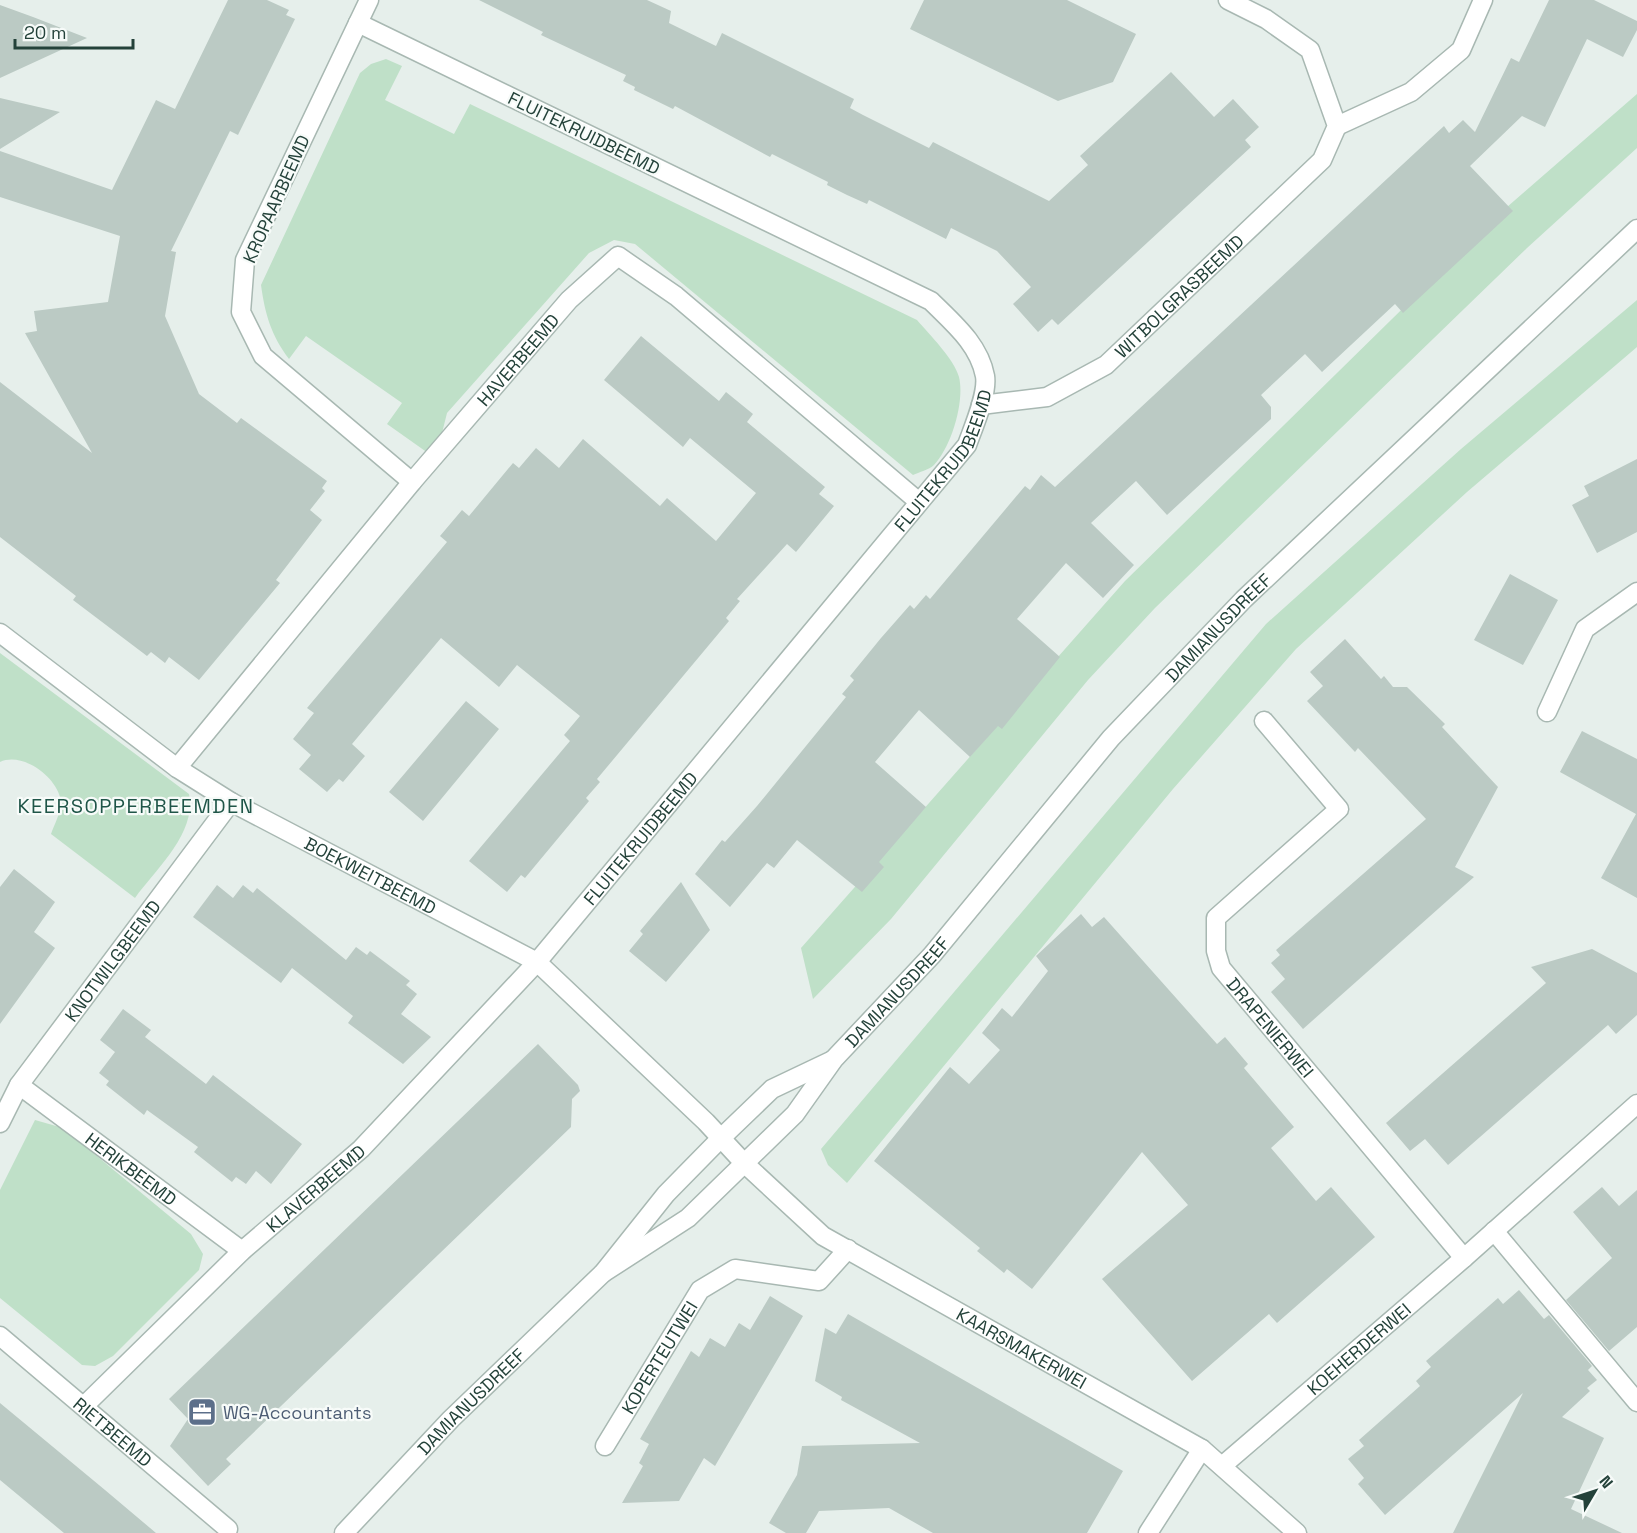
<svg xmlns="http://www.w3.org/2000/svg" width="1637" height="1533" viewBox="0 0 1637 1533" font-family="'Space Grotesk',sans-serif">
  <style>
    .green { fill: #bfe0c8 }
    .building { fill: #bbcac4 }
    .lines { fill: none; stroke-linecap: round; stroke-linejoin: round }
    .minor-casing { stroke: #a8b8b2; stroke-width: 21 }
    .tertiary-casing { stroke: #a8b8b2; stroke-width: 21 }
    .minor { stroke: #fff; stroke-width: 18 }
    .tertiary { stroke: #fff; stroke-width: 18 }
    .labels { text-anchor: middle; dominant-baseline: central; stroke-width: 4.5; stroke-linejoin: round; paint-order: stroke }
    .street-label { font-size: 18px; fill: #24423a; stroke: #f7fbf9 }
    .service-label { font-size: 18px; fill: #4e5e75; stroke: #f7fbf9; text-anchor: start }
    .neighbourhood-label { font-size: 20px; letter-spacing: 1.5px; fill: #1f5548; stroke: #f7fbf9 }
  </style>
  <rect width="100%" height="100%" fill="#e6efeb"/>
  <!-- green -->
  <path class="green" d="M 386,59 L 402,66 L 385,100 L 454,134 L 470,104 L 917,320 C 930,335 954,359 959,377 C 965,402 951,447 934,465 C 929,470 919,472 913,475 L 635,244 L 614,240 L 589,253 L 447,413 L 442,433 L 428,453 L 387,424 L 402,403 L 306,336 L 289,359 C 271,335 265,314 261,285 L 360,73 L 371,64 Z
    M 1637,94 L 1637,148 L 1527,248 L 1155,608 L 1088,680 L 891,919 L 813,999 L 801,948 L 1125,581 L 1499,214 Z
    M 1637,300 L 1637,347 L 1467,492 L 1296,649 L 1173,789 L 847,1183 L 828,1165 L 821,1149 L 1266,624 L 1461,449 Z
    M 0,653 L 189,794 C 197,833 156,869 135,898 L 51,834 C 55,823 63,809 60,797 C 54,775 22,752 0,762 Z
    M 35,1120 L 63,1128 L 191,1234 L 203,1254 L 199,1270 L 113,1356 L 95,1366 L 82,1365 L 0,1298 L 0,1190 Z"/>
  <!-- building -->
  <path class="building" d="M 228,0 L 267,0 L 289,10 L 286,15 L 295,19 L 238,135 L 230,131 L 171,251 L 176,252 L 165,316 L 199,394 L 237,423 L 241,418 L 327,481 L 322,488 L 325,491 L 310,510 L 322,520 L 276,580 L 280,583 L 199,680 L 169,657 L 165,663 L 151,652 L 147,656 L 73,600 L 76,596 L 0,537 L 0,382 L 92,453 L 25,333 L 37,331 L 34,311 L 108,302 L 120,236 L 0,197 L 0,151 L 112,190 L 156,100 L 175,109 Z
    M 479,0 L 647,0 L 671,11 L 669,23 L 716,46 L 722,33 L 854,99 L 850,108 L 863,115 L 929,148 L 933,142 L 1049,201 L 1088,165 L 1080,156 L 1171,72 L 1214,117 L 1233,99 L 1259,127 L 1245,140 L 1251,147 L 1058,325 L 1052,319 L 1038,332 L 1013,304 L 1031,287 L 997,251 L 951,228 L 946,239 L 869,200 L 867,204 L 847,195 L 827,185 L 828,182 L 772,154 L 770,157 L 675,106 L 673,109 L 634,90 L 635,87 L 623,81 L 626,75 L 541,35 L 543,32 Z
    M 924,0 L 1067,0 L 1136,34 L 1113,82 L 1058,101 L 910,29 Z
    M 1549,0 L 1594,0 L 1637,21 L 1637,30 L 1623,57 L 1587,39 L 1545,127 L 1522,116 L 1470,166 L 1513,211 L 1403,313 L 1395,304 L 1322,372 L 1305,354 L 1261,395 L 1271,407 L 1271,419 L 1167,515 L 1136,481 L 1091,523 L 1134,565 L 1103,598 L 1066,563 L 1017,619 L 1060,657 L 1002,729 L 998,726 L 970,757 L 919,710 L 875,762 L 926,807 L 879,862 L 884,867 L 862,892 L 797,840 L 774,868 L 767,863 L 730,907 L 695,874 L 722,840 L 725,842 L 757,806 L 846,697 L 842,694 L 854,680 L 850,676 L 881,638 L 910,605 L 914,609 L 926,595 L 930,599 L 1025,486 L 1030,490 L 1041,475 L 1055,487 L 1444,126 L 1449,133 L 1463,120 L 1475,132 L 1511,58 L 1519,62 Z
    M 0,5 L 33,17 L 87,38 L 0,78 Z
    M 0,98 L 60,112 L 0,149 Z
    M 641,336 L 719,401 L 726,392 L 753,414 L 747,422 L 825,487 L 819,494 L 834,506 L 796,552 L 787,544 L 737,599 L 740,601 L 726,618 L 729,621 L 597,779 L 600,782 L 586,798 L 589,801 L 525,878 L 521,875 L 507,892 L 469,861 L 570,741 L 564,735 L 580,716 L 517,665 L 499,687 L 441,638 L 352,744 L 365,756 L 343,782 L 339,779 L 327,792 L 299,769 L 311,755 L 293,739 L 314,713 L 307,708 L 447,542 L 440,536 L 462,510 L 469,516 L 513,463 L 519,468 L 536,448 L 559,468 L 583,439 L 660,506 L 667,498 L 716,541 L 756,493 L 690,438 L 683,447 L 604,380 Z
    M 1637,459 L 1637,532 L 1597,553 L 1572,505 L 1589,496 L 1584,486 Z
    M 1510,574 L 1558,600 L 1523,665 L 1474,640 Z
    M 1345,639 L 1381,679 L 1384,676 L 1393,687 L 1407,687 L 1445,724 L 1442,727 L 1498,787 L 1455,867 L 1474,877 L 1303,1029 L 1271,992 L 1285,979 L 1271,963 L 1280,955 L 1276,950 L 1426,819 L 1358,748 L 1355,752 L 1307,701 L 1323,686 L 1310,672 Z
    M 466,701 L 499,729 L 423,821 L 389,792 Z
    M 1582,731 L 1637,759 L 1637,898 L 1601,878 L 1636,814 L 1560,772 Z
    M 14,869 L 55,902 L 34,932 L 55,948 L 0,1024 L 0,887 Z
    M 681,882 L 710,930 L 666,982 L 629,951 L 643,934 L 640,931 Z
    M 217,885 L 233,898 L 243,885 L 253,893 L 257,888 L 346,960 L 356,947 L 367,955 L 370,951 L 410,981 L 406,985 L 417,994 L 401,1014 L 431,1037 L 403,1064 L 348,1023 L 353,1016 L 292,968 L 281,983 L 193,917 Z
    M 1081,914 L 1092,927 L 1104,917 L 1217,1044 L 1225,1037 L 1248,1064 L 1244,1068 L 1294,1127 L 1271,1148 L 1316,1201 L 1331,1187 L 1375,1237 L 1277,1323 L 1269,1314 L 1192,1381 L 1102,1279 L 1188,1205 L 1142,1152 L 1032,1289 L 1007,1269 L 1004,1273 L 977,1251 L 980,1248 L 874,1161 L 950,1067 L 969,1084 L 1000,1050 L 982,1033 L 1002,1008 L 1012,1017 L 1048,971 L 1036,956 Z
    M 1592,949 L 1637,973 L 1637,1015 L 1616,1034 L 1608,1025 L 1448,1165 L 1425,1139 L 1410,1151 L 1386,1123 L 1546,983 L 1531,967 Z
    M 123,1009 L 151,1030 L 145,1037 L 206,1084 L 213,1075 L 302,1144 L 271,1184 L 256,1171 L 246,1184 L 236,1177 L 232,1182 L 194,1152 L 198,1147 L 147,1110 L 144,1115 L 106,1085 L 109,1081 L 99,1073 L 115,1052 L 100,1040 Z
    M 538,1044 L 578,1085 L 580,1091 L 572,1099 L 571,1127 L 226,1459 L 231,1464 L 208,1486 L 170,1446 L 188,1419 L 169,1399 Z
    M 1602,1187 L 1619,1206 L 1637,1190 L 1637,1327 L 1609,1351 L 1566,1300 L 1612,1258 L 1573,1212 Z
    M 1519,1290 L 1544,1319 L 1549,1315 L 1592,1366 L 1588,1370 L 1597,1380 L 1587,1388 L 1590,1391 L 1562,1417 L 1604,1438 L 1571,1509 L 1622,1533 L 1453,1533 L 1523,1393 L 1385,1515 L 1358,1484 L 1364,1478 L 1348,1459 L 1364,1446 L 1359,1440 L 1420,1386 L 1416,1381 L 1431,1367 L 1426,1361 L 1498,1298 L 1503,1304 Z
    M 770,1296 L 803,1316 L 715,1466 L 704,1458 L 679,1501 L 622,1503 L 643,1466 L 639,1463 L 649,1444 L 640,1439 L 691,1351 L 699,1357 L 710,1338 L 725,1347 L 739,1323 L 750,1330 Z
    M 848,1314 L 1123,1471 L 1087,1533 L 933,1533 L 889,1508 L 819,1511 L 806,1533 L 786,1533 L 769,1523 L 797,1475 L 802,1446 L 920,1443 L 841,1400 L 842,1397 L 815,1381 L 825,1328 L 836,1334 Z
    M 0,1403 L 105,1490 L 156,1533 L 64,1533 L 0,1480 Z"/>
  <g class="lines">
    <!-- minor casing -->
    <g class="minor-casing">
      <g id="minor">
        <path d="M 369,0 L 245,260 L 241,312 L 263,356 L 412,482"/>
        <path d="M 1337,126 L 1411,92 L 1461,50 L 1483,0"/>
        <path id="s1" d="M 981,405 L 1047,397 L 1106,365 L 1322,160 L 1337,126 L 1310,50 L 1266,19 L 1228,0"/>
        <path id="s2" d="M 0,633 L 177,768 L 231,802 L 537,962 L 706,1122 L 744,1163 L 823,1236 L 1202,1449 L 1297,1533"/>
        <path d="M 1547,712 L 1585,629 L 1637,592"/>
        <path id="s3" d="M 1264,721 L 1339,809 L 1216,918 L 1216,951 L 1221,968 L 1464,1258"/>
        <path id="s4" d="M 177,768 L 412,482 L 569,300 L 618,256 L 676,296 L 919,502"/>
        <path id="s5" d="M 19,1085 L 242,1251"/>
        <path id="s6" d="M 0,1123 L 19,1085 L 231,802"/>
        <path d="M 1494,1231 L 1637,1402"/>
        <path id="s7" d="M 0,1336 L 228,1529"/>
        <path id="s8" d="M 84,1406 L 242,1251 L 361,1149 L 537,962 L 967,445 C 973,428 988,394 985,376 C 979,344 953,323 931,301 L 358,23"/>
        <path id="s9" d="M 605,1446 L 700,1290 L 735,1269 L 819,1281 L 848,1249"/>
        <path id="s10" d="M 1222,1466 L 1464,1258 L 1637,1104"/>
        <path d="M 1148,1533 L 1202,1449"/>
      </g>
    </g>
    <!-- tertiary casing -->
    <g class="tertiary-casing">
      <g id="tertiary">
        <path id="s11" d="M 603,1273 L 688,1218 L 795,1114 L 834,1059 L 932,955 L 1111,738 L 1244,599 L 1637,229"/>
        <path id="s12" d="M 344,1533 L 451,1419 L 603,1273 L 666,1194 L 720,1139 L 772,1089 L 833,1060"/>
      </g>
    </g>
    <!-- minor -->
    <use href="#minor" class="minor"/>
    <!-- tertiary -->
    <use href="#tertiary" class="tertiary"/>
  </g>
  <!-- icons -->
  <defs>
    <g id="office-square" transform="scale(1.5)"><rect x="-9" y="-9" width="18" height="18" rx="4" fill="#5c6f8a" stroke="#f7fbf9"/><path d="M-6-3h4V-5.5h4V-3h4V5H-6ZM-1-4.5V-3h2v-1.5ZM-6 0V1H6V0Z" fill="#fff"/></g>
  </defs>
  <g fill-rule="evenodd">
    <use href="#office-square" x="202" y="1412"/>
  </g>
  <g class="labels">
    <!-- street labels -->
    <g class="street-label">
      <text transform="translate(584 133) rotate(26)">FLUITEKRUIDBEEMD</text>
      <text transform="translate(276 199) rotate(-66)">KROPAARBEEMD</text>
      <text stroke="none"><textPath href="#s1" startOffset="234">WITBOLGRASBEEMD</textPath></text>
      <text stroke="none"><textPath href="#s4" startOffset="532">HAVERBEEMD</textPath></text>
      <text stroke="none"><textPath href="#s8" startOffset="1282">FLUITEKRUIDBEEMD</textPath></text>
      <text stroke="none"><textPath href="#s11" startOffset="896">DAMIANUSDREEF</textPath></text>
      <text stroke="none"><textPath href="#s8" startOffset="796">FLUITEKRUIDBEEMD</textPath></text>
      <text stroke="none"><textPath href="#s2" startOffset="444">BOEKWEITBEEMD</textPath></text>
      <text stroke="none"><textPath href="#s6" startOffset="198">KNOTWILGBEEMD</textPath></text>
      <text stroke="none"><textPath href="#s11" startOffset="410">DAMIANUSDREEF</textPath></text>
      <text stroke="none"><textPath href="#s3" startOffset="408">DRAPENIERWEI</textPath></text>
      <text stroke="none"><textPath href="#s5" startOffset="140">HERIKBEEMD</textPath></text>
      <text stroke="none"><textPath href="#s8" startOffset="318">KLAVERBEEMD</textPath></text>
      <text stroke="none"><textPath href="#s2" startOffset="1256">KAARSMAKERWEI</textPath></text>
      <text stroke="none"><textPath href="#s10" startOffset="180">KOEHERDERWEI</textPath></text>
      <text stroke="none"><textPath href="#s9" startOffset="104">KOPERTEUTWEI</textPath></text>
      <text stroke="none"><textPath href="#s12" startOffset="183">DAMIANUSDREEF</textPath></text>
      <text stroke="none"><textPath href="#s7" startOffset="148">RIETBEEMD</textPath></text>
    </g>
    <!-- service labels -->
    <g class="service-label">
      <text x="223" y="1412">WG-Accountants</text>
    </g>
    <!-- neighbourhood labels -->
    <g class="neighbourhood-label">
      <text x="136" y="806">KEERSOPPERBEEMDEN</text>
    </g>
  </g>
  <!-- north arrow -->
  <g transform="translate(1595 1491) rotate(51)" stroke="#f7fbf9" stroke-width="4.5" paint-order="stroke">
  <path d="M0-4.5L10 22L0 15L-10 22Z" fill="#24423a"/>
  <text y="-9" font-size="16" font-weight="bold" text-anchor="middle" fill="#24423a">N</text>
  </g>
  <!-- scale -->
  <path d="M15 39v9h118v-9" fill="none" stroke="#24423a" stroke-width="3"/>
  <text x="24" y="39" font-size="18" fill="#24423a" stroke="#f7fbf9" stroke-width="4.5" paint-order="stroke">20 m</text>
</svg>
